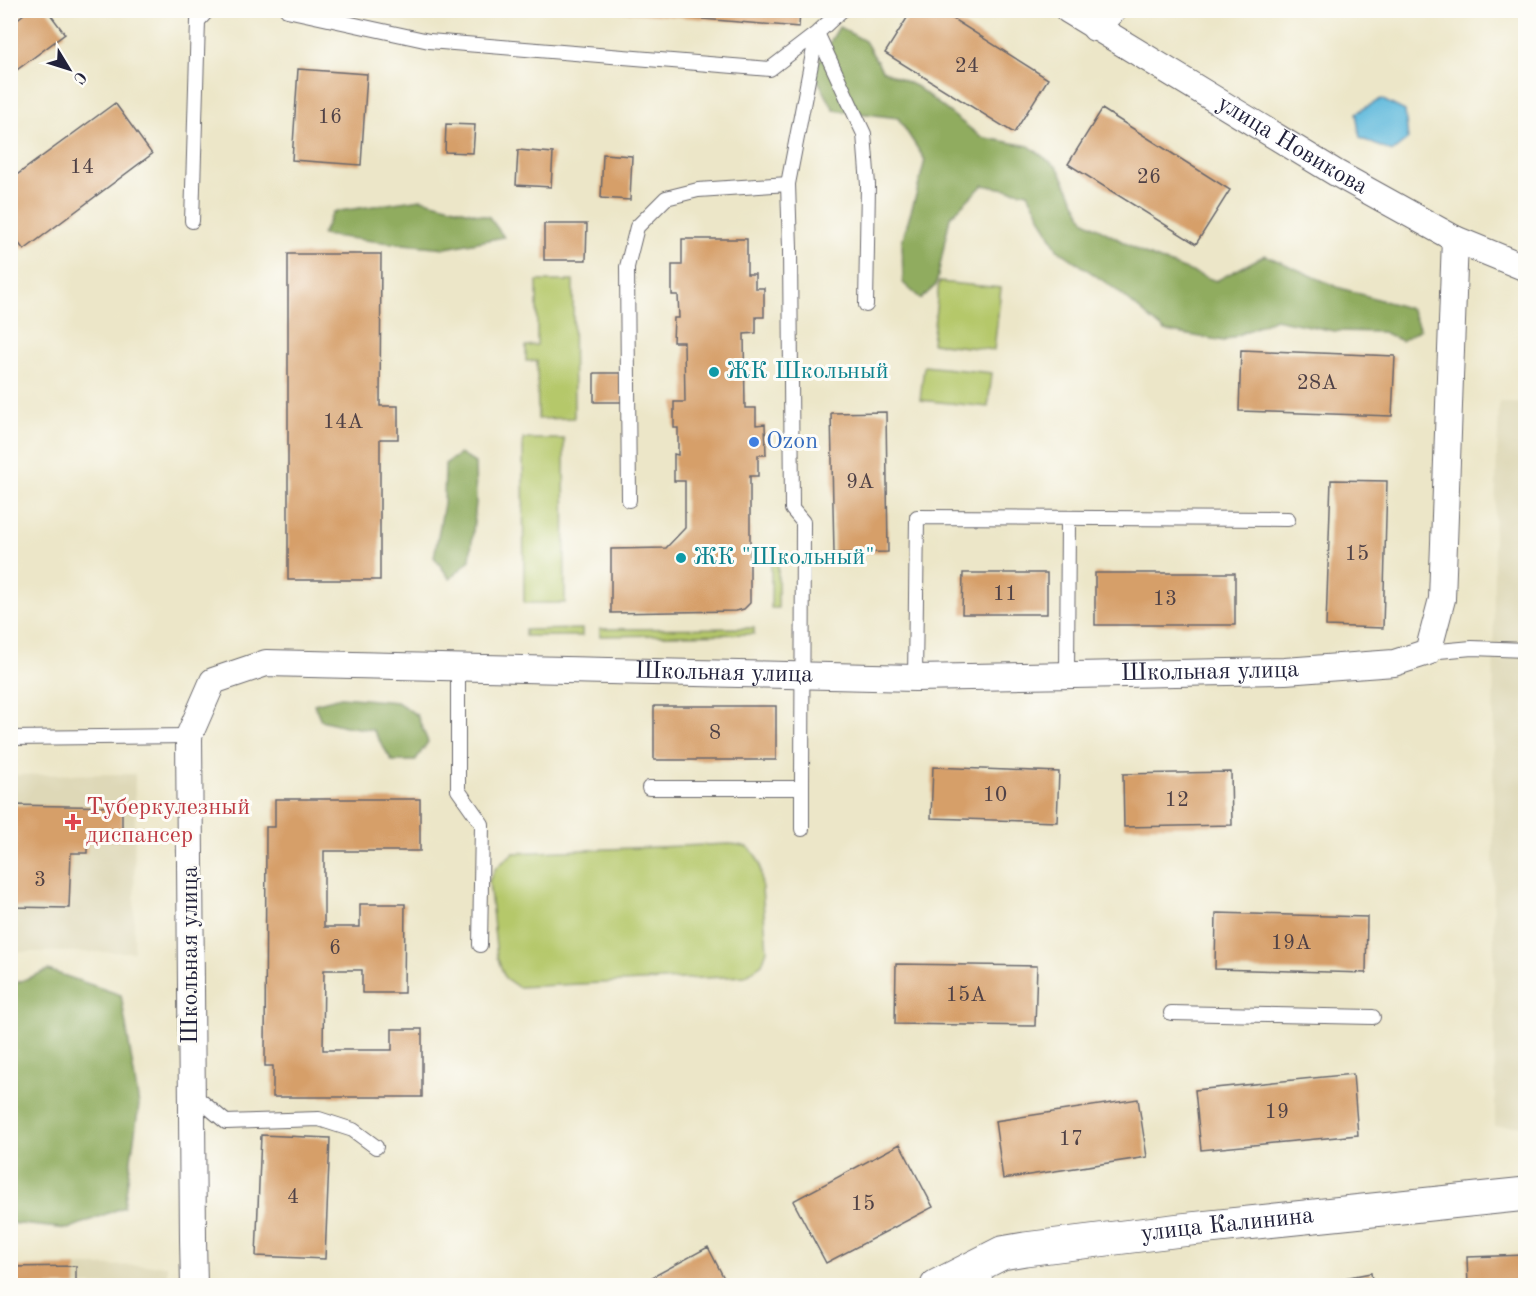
<svg xmlns="http://www.w3.org/2000/svg" width="1536" height="1296" viewBox="0 0 1536 1296" font-family="'Old Standard TT',serif">
  <style>
    .built { fill: #ded8b7 }
    .green { fill: #b5c86b; stroke: #6c7553; stroke-width: 1.5 }
    .forest { fill: #90ac5f; stroke: #59674d; stroke-width: 1.5 }
    .water { fill: #5eb9dc; stroke: #406e8c; stroke-width: 1.5 }
    .building { fill: #d69f69 }
    .lines { fill: none; stroke-linecap: round; stroke-linejoin: round }
    .service-casing { stroke: #69676c; stroke-width: 16 }
    .minor-casing { stroke: #69676c; stroke-width: 28 }
    .tertiary-casing { stroke: #69676c; stroke-width: 35 }
    .service { stroke: #fff; stroke-width: 14 }
    .minor { stroke: #fff; stroke-width: 26 }
    .tertiary { stroke: #fff; stroke-width: 33 }
    .culture-dot { fill: #0f9aa8; stroke: #fdfcf7; stroke-width: 2 }
    .shop-dot { fill: #3f7fe0; stroke: #fdfcf7; stroke-width: 2 }
    .health-dot { fill: #e0444e; stroke: #fdfcf7; stroke-width: 2 }
    .labels { text-anchor: middle; dominant-baseline: central; stroke-width: 6; stroke-linejoin: round; paint-order: stroke }
    .number-label { font-size: 21px; fill: #4f4146 }
    .street-label { font-size: 24px; fill: #22223b; stroke: #fdfcf7 }
    .culture-label { font-size: 24px; fill: #0d838f; stroke: #fdfcf7; text-anchor: start }
    .shop-label { font-size: 24px; fill: #366cbe; stroke: #fdfcf7; text-anchor: start }
    .health-label { font-size: 24px; fill: #be3a42; stroke: #fdfcf7; text-anchor: start }
  </style>
  <rect width="100%" height="100%" fill="#fdfcf7"/>
  <filter id="ink" filterUnits="userSpaceOnUse"><feTurbulence type="fractalNoise" baseFrequency=".0167" numOctaves="2"/><feDisplacementMap in="SourceGraphic" scale="12" xChannelSelector="R" yChannelSelector="G"/><feConvolveMatrix kernelMatrix="1 2 1 2 8 2 1 2 1" color-interpolation-filters="sRGB"/></filter>
  <filter id="wash" filterUnits="userSpaceOnUse"><feTurbulence type="fractalNoise" baseFrequency=".008" numOctaves="4" result="noise"/><feDisplacementMap in="SourceGraphic" scale="24" xChannelSelector="R" yChannelSelector="G"/><feGaussianBlur stdDeviation="1.35" result="paint"/><feColorMatrix in="noise" values="0 0 0 0 0 0 0 0 0 0 0 0 0 0 0 0 0 1.4 0 .05"/><feComposite in="paint" operator="in"/></filter>
  <g filter="url(#wash)">
    <rect width="100%" height="100%" fill="#ece6c8"/>
    <!-- built -->
    <path class="built" d="M 1499,402 L 1525,403 L 1526,1125 L 1495,1127 L 1493,804 L 1494,532 Z
      M 135,774 L 134,952 L 11,952 L 10,775 Z
      M 167,1265 L 168,1285 L 11,1285 L 10,1267 Z"/>
    <!-- green -->
    <path class="green" d="M 537,281 L 573,281 L 574,418 L 538,419 L 537,361 L 526,361 L 526,346 L 537,345 Z
      M 939,282 L 1001,288 L 994,350 L 932,343 Z
      M 924,366 L 992,373 L 988,407 L 920,400 Z
      M 523,439 L 564,439 L 565,603 L 524,603 Z
      M 771,556 L 778,556 L 778,608 L 771,608 Z
      M 754,628 L 754,634 L 600,636 L 600,629 Z
      M 582,629 L 582,636 L 525,636 L 525,630 Z
      M 729,844 C 748,845 753,847 760,865 L 767,950 L 762,964 L 745,976 L 518,987 L 505,978 L 497,957 L 489,881 L 495,869 L 513,853 Z"/>
    <!-- forest -->
    <path class="forest" d="M 839,27 L 865,41 L 882,70 L 917,87 L 981,137 L 1029,146 L 1058,168 L 1085,221 L 1147,255 L 1216,281 L 1265,255 L 1337,287 L 1411,309 L 1420,329 L 1402,341 L 1383,332 L 1334,331 L 1275,319 L 1224,341 L 1165,331 L 1115,289 L 1057,249 L 1028,193 L 983,185 L 950,217 L 936,285 L 921,299 L 903,283 L 902,241 L 916,195 L 925,160 L 898,118 L 834,110 L 813,71 Z
      M 421,199 L 489,217 L 504,237 L 446,248 L 381,242 L 322,235 L 333,212 Z
      M 460,454 L 475,463 L 476,503 L 470,560 L 450,579 L 434,557 L 444,504 L 445,464 Z
      M 341,697 L 397,702 L 417,715 L 428,742 L 415,761 L 392,761 L 373,730 L 345,726 L 321,720 L 314,704 Z
      M 48,970 L 121,995 L 139,1105 L 124,1207 L 68,1229 L 11,1223 L 11,985 Z"/>
    <!-- water -->
    <path class="water" d="M 1381,99 L 1405,111 L 1408,139 L 1392,152 L 1360,138 L 1356,113 Z"/>
    <g id="blocks">
      <!-- building -->
      <path class="building" d="M 29,10 L 47,10 L 65,34 L 10,75 L 10,25 Z
        M 620,10 L 800,10 L 799,27 L 620,12 Z
        M 912,10 L 939,10 L 1048,79 L 1014,133 L 885,53 Z
        M 298,69 L 367,74 L 361,165 L 292,160 Z
        M 115,103 L 152,154 L 24,250 L 10,232 L 10,180 Z
        M 1102,109 L 1230,190 L 1196,244 L 1068,164 Z
        M 446,124 L 475,125 L 473,153 L 445,152 Z
        M 518,150 L 553,153 L 551,187 L 516,185 Z
        M 603,154 L 632,156 L 630,200 L 601,198 Z
        M 544,224 L 587,224 L 586,260 L 544,260 Z
        M 682,239 L 747,239 L 747,274 L 755,274 L 755,288 L 764,288 L 764,317 L 756,317 L 756,333 L 744,334 L 745,408 L 756,408 L 756,425 L 765,424 L 766,455 L 758,455 L 758,476 L 750,476 L 750,603 L 744,609 L 736,611 L 611,613 L 611,549 L 666,548 L 685,528 L 685,481 L 674,481 L 674,454 L 678,455 L 678,428 L 674,428 L 674,402 L 685,402 L 684,342 L 673,342 L 674,318 L 679,318 L 678,295 L 672,295 L 672,265 L 682,265 Z
        M 288,254 L 381,254 L 380,406 L 398,406 L 398,439 L 380,439 L 380,580 L 288,580 Z
        M 1241,350 L 1395,356 L 1392,416 L 1239,411 Z
        M 594,373 L 623,373 L 623,402 L 594,402 Z
        M 886,412 L 888,552 L 834,553 L 831,413 Z
        M 1331,480 L 1387,481 L 1383,628 L 1326,626 Z
        M 963,573 L 1047,573 L 1047,614 L 962,614 Z
        M 1095,573 L 1235,573 L 1235,625 L 1095,625 Z
        M 654,706 L 776,706 L 776,760 L 654,760 Z
        M 933,767 L 1059,772 L 1057,822 L 931,818 Z
        M 1231,772 L 1232,825 L 1124,827 L 1123,774 Z
        M 275,799 L 420,799 L 420,851 L 324,851 L 324,927 L 360,927 L 360,904 L 405,904 L 404,993 L 362,993 L 362,970 L 324,970 L 323,1050 L 392,1050 L 392,1029 L 422,1029 L 422,1097 L 273,1097 L 273,1066 L 265,1066 L 266,827 L 275,827 Z
        M 10,805 L 122,807 L 122,841 L 87,839 L 87,853 L 71,853 L 69,908 L 10,907 Z
        M 1216,913 L 1367,917 L 1366,973 L 1215,969 Z
        M 896,964 L 1037,966 L 1035,1026 L 895,1024 Z
        M 1353,1074 L 1358,1135 L 1201,1150 L 1195,1090 Z
        M 1138,1099 L 1147,1157 L 1003,1179 L 995,1121 Z
        M 261,1135 L 330,1138 L 325,1259 L 256,1256 Z
        M 900,1144 L 933,1207 L 826,1263 L 793,1201 Z
        M 708,1247 L 728,1286 L 636,1286 Z
        M 1526,1255 L 1526,1286 L 1468,1286 L 1467,1257 Z
        M 76,1266 L 76,1286 L 10,1286 L 10,1267 Z
        M 1371,1273 L 1373,1286 L 1312,1286 L 1312,1284 Z"/>
    </g>
  </g>
  <g filter="url(#ink)">
    <use href="#blocks" fill-opacity="0" stroke="#69676c" stroke-width="1.5"/>
    <g class="lines">
      <!-- service casing -->
      <g class="service-casing">
        <path id="service" d="M 287,10 L 429,41 L 770,69 L 817,33 L 842,10
          M 817,33 L 864,134 L 868,185 L 866,305
          M 192,221 L 198,21 L 208,10
          M 629,500 L 627,267 L 637,227 L 666,198 L 698,190 L 788,184
          M 1428,652 L 1472,648 L 1526,650
          M 458,668 L 458,790 L 482,824 L 480,945
          M 1067,675 L 1068,518
          M 915,678 L 917,517 L 1288,519
          M 10,738 L 189,736
          M 649,788 L 802,788 L 803,522 L 792,509 L 790,248 L 788,184 L 817,33
          M 802,829 L 802,788
          M 1171,1013 L 1373,1017
          M 192,1101 L 201,1101 L 226,1122 L 319,1119 L 353,1130 L 376,1147
          M 976,1265 L 988,1286"/>
      </g>
      <!-- minor casing -->
      <g class="minor-casing">
        <g id="minor">
          <path id="s1" d="M 1068,10 L 1336,173 L 1455,239 L 1526,268"/>
          <path d="M 1095,28 L 1113,10"/>
          <path id="s2" d="M 194,1286 L 193,1239 L 189,736 L 213,681 L 266,663 L 915,678 L 1285,671 L 1394,663 L 1428,652 L 1442,599 L 1455,239"/>
        </g>
      </g>
      <!-- tertiary casing -->
      <g class="tertiary-casing">
        <g id="tertiary">
          <path id="s3" d="M 937,1286 L 1002,1253 L 1025,1249 L 1181,1230 L 1526,1194"/>
        </g>
      </g>
      <!-- service -->
      <use href="#service" class="service"/>
      <!-- minor -->
      <use href="#minor" class="minor"/>
      <!-- tertiary -->
      <use href="#tertiary" class="tertiary"/>
    </g>
  </g>
  <!-- markers -->
  <g class="culture-dot">
    <circle cx="714" cy="372" r="6"/>
    <circle cx="681" cy="558" r="6"/>
  </g>
  <circle class="shop-dot" cx="754" cy="442" r="6"/>
  <path class="health-dot" d="M70 813h6v6h6v6h-6v6h-6v-6h-6v-6h6z"/>
  <g class="labels">
    <!-- number labels -->
    <g class="number-label">
      <text x="967" y="66">24</text>
      <text x="330" y="117">16</text>
      <text x="82" y="167">14</text>
      <text x="1149" y="177">26</text>
      <text x="1317" y="383">28А</text>
      <text x="343" y="422">14А</text>
      <text x="860" y="482">9А</text>
      <text x="1357" y="554">15</text>
      <text x="1005" y="594">11</text>
      <text x="1165" y="599">13</text>
      <text x="715" y="733">8</text>
      <text x="995" y="795">10</text>
      <text x="1177" y="800">12</text>
      <text x="40" y="880">3</text>
      <text x="1291" y="943">19А</text>
      <text x="335" y="948">6</text>
      <text x="966" y="995">15А</text>
      <text x="1277" y="1112">19</text>
      <text x="1071" y="1139">17</text>
      <text x="293" y="1197">4</text>
      <text x="863" y="1204">15</text>
    </g>
    <!-- street labels -->
    <g class="street-label">
      <text stroke="none"><textPath href="#s1" startOffset="262">улица Новикова</textPath></text>
      <text stroke="none"><textPath href="#s2" startOffset="1610">Школьная улица</textPath></text>
      <text stroke="none"><textPath href="#s2" startOffset="1124">Школьная улица</textPath></text>
      <text transform="translate(191 955) rotate(-90)">Школьная улица</text>
      <text stroke="none"><textPath href="#s3" startOffset="300">улица Калинина</textPath></text>
    </g>
    <!-- culture labels -->
    <g class="culture-label">
      <text x="726" y="372">ЖК Школьный</text>
      <text x="693" y="558">ЖК "Школьный"</text>
    </g>
    <!-- shop labels -->
    <g class="shop-label">
      <text x="766" y="442">Ozon</text>
    </g>
    <!-- health labels -->
    <g class="health-label">
      <text x="86" y="808">Туберкулезный<tspan x="86" dy="28">диспансер</tspan></text>
    </g>
  </g>
  <!-- margin -->
  <rect width="1536" height="1296" fill="none" stroke="#fdfcf7" stroke-width="36"/>
  <!-- north arrow -->
  <g transform="translate(69 69) rotate(128)" stroke="#fdfcf7" stroke-width="4.5" paint-order="stroke">
  <path d="M0-4.5L10 22L0 15L-10 22Z" fill="#22223b"/>
  <text y="-9" font-size="16" font-weight="bold" text-anchor="middle" fill="#22223b">С</text>
  </g>
</svg>
